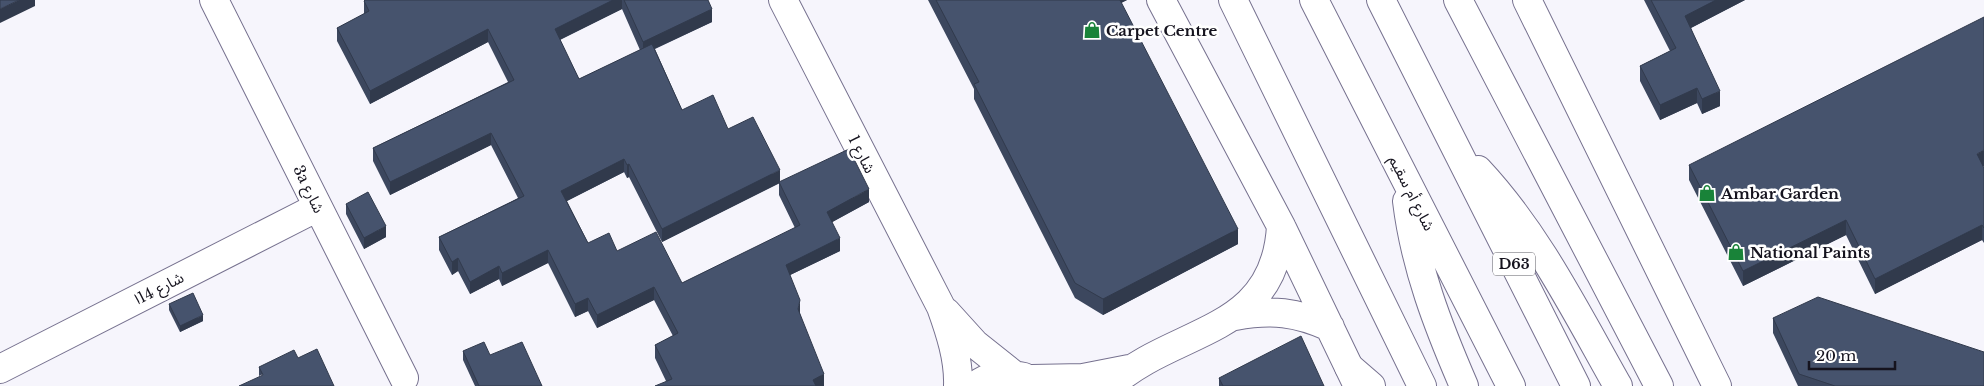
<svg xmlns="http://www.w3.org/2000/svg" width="1984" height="386" viewBox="0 0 1984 386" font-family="'Libre Baskerville','Noto Sans Arabic',serif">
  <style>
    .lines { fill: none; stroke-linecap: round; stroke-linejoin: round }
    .minor-casing { stroke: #76718f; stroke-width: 30 }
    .major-casing { stroke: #76718f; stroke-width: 30 }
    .minor { stroke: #fff; stroke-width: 28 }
    .major { stroke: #fff; stroke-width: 28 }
    .wall { fill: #3c475e; fill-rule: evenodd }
    .shaded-wall { fill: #313a4c }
    .building { fill: #46536d; stroke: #313a4c }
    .labels { text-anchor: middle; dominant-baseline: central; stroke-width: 5; stroke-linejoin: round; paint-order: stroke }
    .shield { fill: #fff; stroke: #5b5a62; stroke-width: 1 }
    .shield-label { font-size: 14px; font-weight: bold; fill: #15131e }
    .poi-label { font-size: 15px; font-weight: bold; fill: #15131e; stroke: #fff; text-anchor: start }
    .street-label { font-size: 15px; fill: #15131e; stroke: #fff }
  </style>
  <rect width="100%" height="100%" fill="#f6f5fc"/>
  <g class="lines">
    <!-- minor casing -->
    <g class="minor-casing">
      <path id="minor" d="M 214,0 L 404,378
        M 783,0 L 941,307 C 950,332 959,359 958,386
        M 1161,0 L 1281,226 L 1358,386
        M 1527,0 L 1717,386
        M 946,312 L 975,344 L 1014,375
        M 1235,316 C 1271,309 1297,312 1330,327
        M 0,369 L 318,207
        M 1032,379 L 1083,378 L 1129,369
        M 975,386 C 989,375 1007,373 1024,377
        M 1110,386 C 1174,327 1275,336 1281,226"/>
    </g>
    <!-- major casing -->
    <g class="major-casing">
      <path id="major" d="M 1233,0 L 1422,386
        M 1314,0 L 1511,386
        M 1381,0 L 1576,386
        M 1458,0 L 1659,386
        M 1478,170 C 1537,233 1576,312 1618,386
        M 1407,201 C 1415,267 1438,326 1464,386
        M 1349,367 L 1371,386"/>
    </g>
    <!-- minor -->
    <use href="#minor" class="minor"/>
    <!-- major -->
    <use href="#major" class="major"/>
  </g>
  <!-- wall -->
  <path class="wall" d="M 365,0 L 708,0 L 712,22 L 655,49 L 682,110 L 728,129 L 780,182 L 869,202 L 832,222 L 840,251 L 790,275 L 800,314 L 824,386 L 666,381 L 655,358 L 655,345 L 673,336 L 654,300 L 597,328 L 588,311 L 575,317 L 548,263 L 502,286 L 499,279 L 470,294 L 458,271 L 452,275 L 439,250 L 439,237 L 518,198 L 491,145 L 390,195 L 373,161 L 373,148 L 508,82 L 488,42 L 370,104 L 337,41 L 337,28 L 364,14 L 364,1 ZM 622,9 L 640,50 L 579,79 L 560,40 ZM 624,172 L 627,178 L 629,177 L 662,242 L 779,183 L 779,195 L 795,228 L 682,283 L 617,251 L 588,243 L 567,201 Z
    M 928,0 L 1127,0 L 1121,3 L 1238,244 L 1103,315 L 1075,298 L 974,99 L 974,89 Z
    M 1644,0 L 1745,0 L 1691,28 L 1720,106 L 1702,114 L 1697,103 L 1660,120 L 1640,81 L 1640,66 L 1670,51 Z
    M 1689,165 L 1983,166 L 1984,168 L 1984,243 L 1982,240 L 1875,294 L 1846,235 L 1743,286 L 1689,180 Z
    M 346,204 L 386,237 L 364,249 L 346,214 Z
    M 169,304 L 203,321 L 180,332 L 169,310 Z
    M 1773,318 L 1984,386 L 1798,386 L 1773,333 Z
    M 463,351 L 490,355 L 542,386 L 475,386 L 463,360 Z
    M 298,358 L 259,376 L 259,367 Z
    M 1219,378 L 1324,386 L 1219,386 Z"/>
  <!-- shaded-wall -->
  <path class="shaded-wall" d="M 19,0 L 35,0 L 35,6 L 0,23 L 0,9 Z
    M 613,0 L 622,0 L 622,9 L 555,42 L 555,29 Z
    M 1115,0 L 1127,0 L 1115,6 Z
    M 1716,0 L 1745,0 L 1685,31 L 1685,16 Z
    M 712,9 L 712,22 L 643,54 L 643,42 Z
    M 488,29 L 488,42 L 370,104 L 370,91 Z
    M 1697,88 L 1697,103 L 1660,120 L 1660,105 Z
    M 1720,91 L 1720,106 L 1702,114 L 1702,99 Z
    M 491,133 L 491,145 L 390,195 L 390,182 Z
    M 1984,150 L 1984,166 L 1977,169 L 1977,154 Z
    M 624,159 L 624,172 L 561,204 L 561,191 Z
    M 629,164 L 629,177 L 627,178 L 627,165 Z
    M 780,170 L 780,183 L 662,242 L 662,229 Z
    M 869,189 L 869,202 L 827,225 L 827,212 Z
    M 1846,220 L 1846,235 L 1743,286 L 1743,271 Z
    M 1982,225 L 1982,240 L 1875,294 L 1875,279 Z
    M 386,226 L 386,237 L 364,249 L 364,238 Z
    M 1238,229 L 1238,244 L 1103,315 L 1103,299 Z
    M 840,238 L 840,251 L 786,277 L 786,265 Z
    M 548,250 L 548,263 L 502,286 L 502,273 Z
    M 458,258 L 458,271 L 452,275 L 452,262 Z
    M 499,266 L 499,279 L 470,294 L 470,282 Z
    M 654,287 L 654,300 L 597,328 L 597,315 Z
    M 588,298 L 588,311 L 575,317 L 575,304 Z
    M 800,300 L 800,313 L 798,322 L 798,309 Z
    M 203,315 L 203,321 L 180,332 L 180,326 Z
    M 824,374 L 824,386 L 813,386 L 813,380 Z"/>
  <!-- building -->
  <path class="building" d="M 0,0 L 19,0 L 0,9 Z
    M 365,0 L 613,0 L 555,29 L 579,79 L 652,44 L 682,110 L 713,95 L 728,129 L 753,117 L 780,170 L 662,229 L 629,164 L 627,165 L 624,159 L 561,191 L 588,243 L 609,233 L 617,251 L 656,232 L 682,283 L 800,225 L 779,182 L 849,149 L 869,189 L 827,212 L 840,238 L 786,265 L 800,300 L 798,309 L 824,374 L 813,380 L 816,386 L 655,386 L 672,379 L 655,345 L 678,333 L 654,287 L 597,315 L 588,298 L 575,304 L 548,250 L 502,273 L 499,266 L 470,282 L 458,258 L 452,262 L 439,237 L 524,196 L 491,133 L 390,182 L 373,148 L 514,80 L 488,29 L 370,91 L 337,28 L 369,11 L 364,1 Z
    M 624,0 L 708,0 L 712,9 L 643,42 Z
    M 936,0 L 1120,0 L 1238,229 L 1103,299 L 1075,283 L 974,84 L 979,82 Z
    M 1651,0 L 1716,0 L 1685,16 L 1720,91 L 1702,99 L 1697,88 L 1660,105 L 1640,66 L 1676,48 Z
    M 1984,17 L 1984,150 L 1977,154 L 1984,168 L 1984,228 L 1982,225 L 1875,279 L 1846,220 L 1743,271 L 1689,165 Z
    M 368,192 L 386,226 L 364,238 L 346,204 Z
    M 193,293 L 203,315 L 180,326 L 169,304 Z
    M 1818,297 L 1984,352 L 1984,386 L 1835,386 L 1799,374 L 1773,318 Z
    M 1301,336 L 1324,386 L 1223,386 L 1219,378 Z
    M 484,342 L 490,355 L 522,342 L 542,386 L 479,386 L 463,351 Z
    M 317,349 L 334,386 L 239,386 L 263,375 L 259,367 L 294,350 L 298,358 Z"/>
  <!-- icons -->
  <defs>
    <g id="shop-bare" transform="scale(1.35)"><path d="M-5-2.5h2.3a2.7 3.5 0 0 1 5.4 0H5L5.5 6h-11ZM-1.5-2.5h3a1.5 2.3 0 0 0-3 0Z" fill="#198339" stroke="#fff" stroke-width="2.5" paint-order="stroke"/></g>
  </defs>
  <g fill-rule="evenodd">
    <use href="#shop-bare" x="1092" y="30"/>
    <use href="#shop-bare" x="1707" y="193"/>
    <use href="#shop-bare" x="1736" y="252"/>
  </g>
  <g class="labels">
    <!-- shield labels -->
    <rect class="shield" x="1493" y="252.5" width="42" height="23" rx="4"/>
    <g class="shield-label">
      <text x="1514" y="264">D63</text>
    </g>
    <!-- poi labels -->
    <g class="poi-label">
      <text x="1106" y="30">Carpet Centre</text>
      <text x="1721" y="193">Ambar Garden</text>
      <text x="1750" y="252">National Paints</text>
    </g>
    <!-- street labels -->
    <g class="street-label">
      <text transform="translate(862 154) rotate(63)">شارع 1</text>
      <text transform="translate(309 189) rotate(64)">3a شارع</text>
      <text transform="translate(1412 193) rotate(63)">شارع أم سقيم</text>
      <text transform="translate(159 288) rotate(-27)">شارع 14ا</text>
    </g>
  </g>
  <!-- scale -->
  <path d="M1809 361v8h86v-8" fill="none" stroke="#15131e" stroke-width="2.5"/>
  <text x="1816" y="361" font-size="15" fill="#15131e" stroke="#ffffff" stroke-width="4" paint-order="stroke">20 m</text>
</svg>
